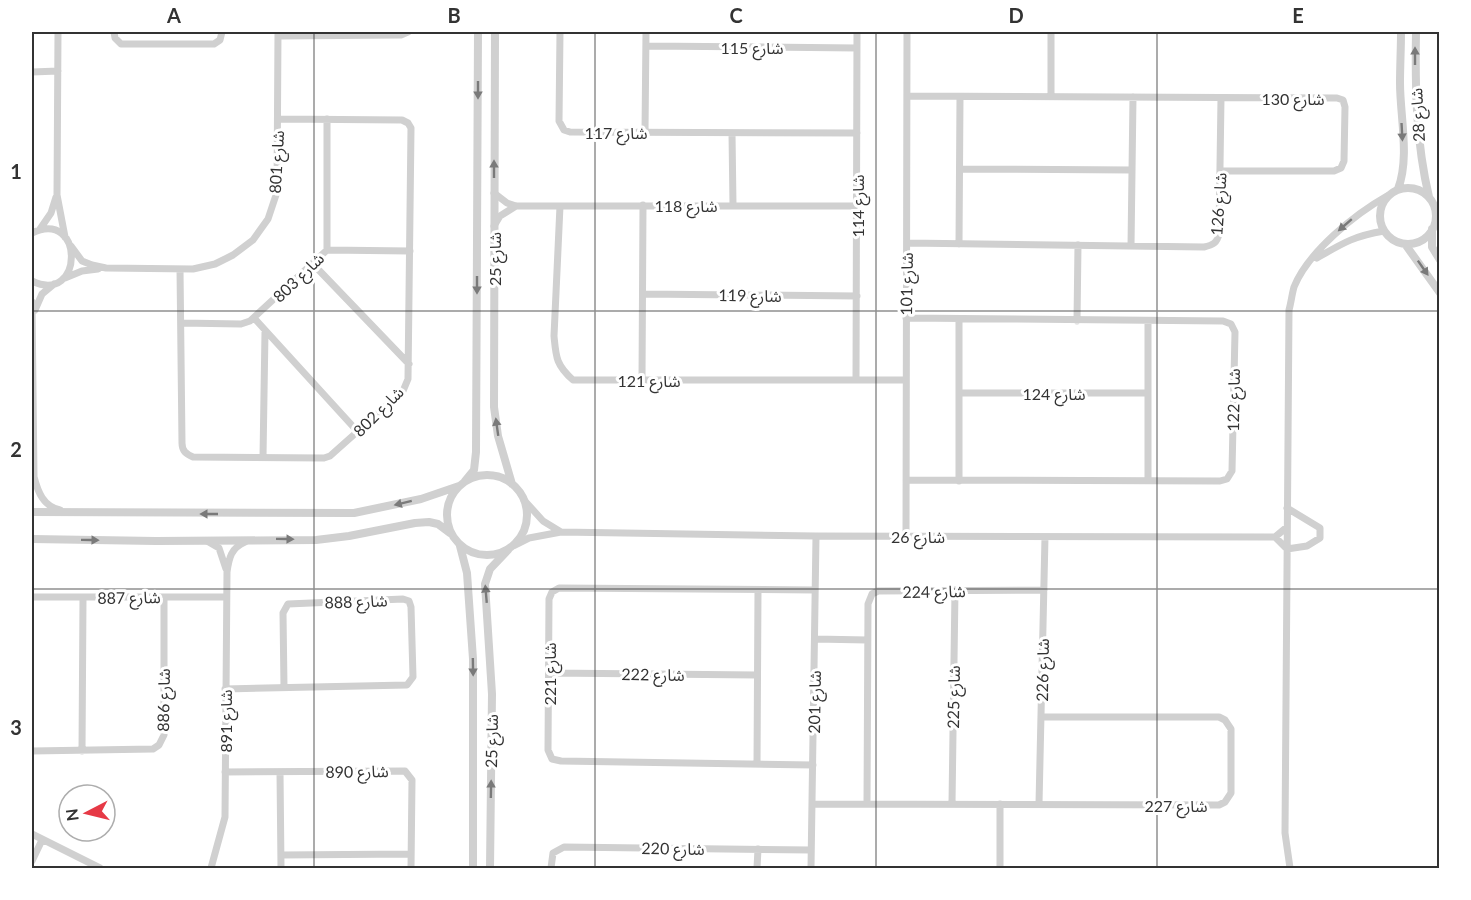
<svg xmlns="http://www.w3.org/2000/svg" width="1471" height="900" viewBox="0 0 1471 900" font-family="Lato,'Noto Sans Arabic',sans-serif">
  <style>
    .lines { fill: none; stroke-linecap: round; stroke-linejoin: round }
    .minor { stroke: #d0d0d0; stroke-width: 7 }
    .tertiary { stroke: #d0d0d0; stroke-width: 8 }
    .oneway { fill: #7a7a7a }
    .grid { fill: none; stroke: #333; stroke-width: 1.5; stroke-opacity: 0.55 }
    .labels { text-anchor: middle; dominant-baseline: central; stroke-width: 6; stroke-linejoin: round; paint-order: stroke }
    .street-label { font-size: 16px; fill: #333; stroke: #fff }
    .neatline { fill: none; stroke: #333; stroke-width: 2 }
    .grid-label { font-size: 20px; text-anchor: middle; font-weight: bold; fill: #333 }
  </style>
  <rect width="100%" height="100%" fill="#fff"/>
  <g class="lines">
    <!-- minor -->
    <path class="minor" d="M 58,32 L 57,195 L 65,237
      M 114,32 L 115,38 L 121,44 L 214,44 L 220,40 L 222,32
      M 560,32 L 559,121 L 564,130 L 570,132 L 857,133
      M 278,36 L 401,35 L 408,32
      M 646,46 L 857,48
      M 32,72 L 58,71
      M 908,96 L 1337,98 L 1343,100 L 1345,107 L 1344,161 L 1341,168 L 1334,171 L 1220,171
      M 1051,96 L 1051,32
      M 645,132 L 646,32
      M 732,133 L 733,205
      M 960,169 L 1132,170
      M 494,193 L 507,203 L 516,206 L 857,206
      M 560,206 L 554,336 C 556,357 556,365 573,380 L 906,380
      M 494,226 L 500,216 L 516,206
      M 40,229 L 51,213 L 56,197
      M 32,233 C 85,208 84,306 32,281
      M 907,243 L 1204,247 C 1213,245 1217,243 1219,234 L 1221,98
      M 959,244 L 960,97
      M 71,246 L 82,261 L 92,265 L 106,268 L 193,269 L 215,264 L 233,255 L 253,240 L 268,219 L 277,192 L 278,32
      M 1131,246 L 1133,97
      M 327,250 L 410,251
      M 1317,258 C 1343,243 1354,236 1384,231
      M 313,264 L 409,364
      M 180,269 L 182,443 C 182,451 186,454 193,457 L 324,458 L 330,456 L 403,391 L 408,379 L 411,128 L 408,123 L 402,120 L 278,119
      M 65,278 L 82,271 L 98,269
      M 643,294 L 857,296
      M 32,302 L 34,477 C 38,492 43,506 60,510
      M 35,310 L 42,294 L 54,284
      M 255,319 L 358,432
      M 959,320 L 959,481
      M 1077,321 L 1078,245
      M 181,323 L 241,324 L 250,321 L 327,250 L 327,119
      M 642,380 L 643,205
      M 856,380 L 857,32
      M 959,393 L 1148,393
      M 263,457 L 265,332
      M 906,480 L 1220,481 L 1227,479 L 1232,471 L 1235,332 L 1231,324 L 1223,321 L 906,318
      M 1148,480 L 1148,321
      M 524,500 L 543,521 L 561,532
      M 906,536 L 907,32
      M 1275,537 L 1287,549 L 1307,546 L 1320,538 L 1320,528 L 1287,508
      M 207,541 L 219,548 L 226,569
      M 515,545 L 529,538 L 561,532 L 816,536 L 1275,537 L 1287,527
      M 32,597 L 226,597
      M 815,639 L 867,640
      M 549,673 L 757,675
      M 225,689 L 407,685 L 413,677 L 411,607 L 409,601 L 403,599 L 288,604 L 283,613 L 284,687
      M 32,751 L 153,749 L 159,745 L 164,735 L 164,597
      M 82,751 L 83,598
      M 757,764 L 758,590
      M 813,765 L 561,761 L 552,759 L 548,750 L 549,599 L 552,592 L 559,588 L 815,590
      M 225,772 L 405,771 L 412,780 L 411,868
      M 280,772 L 281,868
      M 812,804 L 1219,805 L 1225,802 L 1231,793 L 1231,729 L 1225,720 L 1219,717 L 1041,717
      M 867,804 L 868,604 L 872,594 L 878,591 L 1044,590
      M 952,804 L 955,590
      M 1000,804 L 1000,868
      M 1039,804 L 1045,537
      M 32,834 L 100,868
      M 281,855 L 411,854
      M 32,861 L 42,840
      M 211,868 L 225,817 L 227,572 C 229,558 231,548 245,542
      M 551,868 L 553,853 L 564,847 L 811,850
      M 757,868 L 758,849
      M 811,868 L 816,536
      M 1290,868 L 1285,833 L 1289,310 C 1291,303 1292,294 1294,287 C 1308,252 1355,214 1387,196"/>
    <!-- tertiary -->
    <path class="tertiary" d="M 495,32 L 494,407 L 498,436 L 512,484
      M 1416,32 C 1415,88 1416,142 1429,197
      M1380 216a28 28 0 1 1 56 0a28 28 0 1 1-56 0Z
      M 1398,189 C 1410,158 1400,116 1400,83 C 1400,66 1401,49 1401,32
      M 1432,229 L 1432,247 L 1440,260
      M 1405,244 L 1440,293
      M447 515a40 40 0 1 1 80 0a40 40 0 1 1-80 0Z
      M 465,481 L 474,470 L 476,452 L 478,32
      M 32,512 L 354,513 L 421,499 L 459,486
      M 32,539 L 156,541 L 316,540 L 349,536 L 415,523 L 429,522 L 438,524 L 450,533
      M 460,546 L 467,573 L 473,659 L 473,868
      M 490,868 L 492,694 L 485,584 L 490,569 L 508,550"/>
  </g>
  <!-- one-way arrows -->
  <defs><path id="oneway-solid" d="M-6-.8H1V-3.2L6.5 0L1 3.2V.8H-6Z" transform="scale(1.5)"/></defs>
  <g class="oneway">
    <use href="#oneway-solid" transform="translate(1415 56) rotate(-90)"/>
    <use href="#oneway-solid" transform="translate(478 90) rotate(90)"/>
    <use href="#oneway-solid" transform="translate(1402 132) rotate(87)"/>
    <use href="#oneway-solid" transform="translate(494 169) rotate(-90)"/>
    <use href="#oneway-solid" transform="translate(1345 225) rotate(139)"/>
    <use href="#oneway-solid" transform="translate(1423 268) rotate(55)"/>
    <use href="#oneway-solid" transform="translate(477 285) rotate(90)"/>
    <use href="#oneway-solid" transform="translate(497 427) rotate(-98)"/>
    <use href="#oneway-solid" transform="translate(403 503) rotate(166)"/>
    <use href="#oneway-solid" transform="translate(209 514) rotate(-180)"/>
    <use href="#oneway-solid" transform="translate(285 539) rotate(1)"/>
    <use href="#oneway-solid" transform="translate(90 540) rotate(1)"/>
    <use href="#oneway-solid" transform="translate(486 594) rotate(-95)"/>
    <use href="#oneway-solid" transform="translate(473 667) rotate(89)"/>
    <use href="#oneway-solid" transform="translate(491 789) rotate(-89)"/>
  </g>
  <!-- grid -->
  <path class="grid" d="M 314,32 L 314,868M 595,32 L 595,868M 876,32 L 876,868M 1157,32 L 1157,868M 32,311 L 1440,311M 32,589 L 1440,589"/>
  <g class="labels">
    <!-- street labels -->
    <g class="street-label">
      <text x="752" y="47">شارع 115</text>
      <text x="1293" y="98">شارع 130</text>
      <text transform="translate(1417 115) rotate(-93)">شارع 28</text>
      <text x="616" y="132">شارع 117</text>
      <text transform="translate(276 162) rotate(-87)">شارع 801</text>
      <text transform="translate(1218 204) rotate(-86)">شارع 126</text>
      <text x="686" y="205">شارع 118</text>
      <text transform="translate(857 206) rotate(-90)">شارع 114</text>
      <text transform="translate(494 259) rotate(-90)">شارع 25</text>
      <text transform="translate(298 277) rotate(-44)">شارع 803</text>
      <text transform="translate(906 284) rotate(-89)">شارع 101</text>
      <text transform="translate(750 295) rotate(1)">شارع 119</text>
      <text x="649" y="380">شارع 121</text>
      <text x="1054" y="393">شارع 124</text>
      <text transform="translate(1233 400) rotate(-89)">شارع 122</text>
      <text transform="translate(378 411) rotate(-45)">شارع 802</text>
      <text x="918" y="536">شارع 26</text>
      <text transform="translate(934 591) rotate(-1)">شارع 224</text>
      <text transform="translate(129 597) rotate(-1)">شارع 887</text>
      <text transform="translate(356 601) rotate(-2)">شارع 888</text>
      <text transform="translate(1042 670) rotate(-89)">شارع 226</text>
      <text transform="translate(549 674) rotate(-90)">شارع 221</text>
      <text transform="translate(653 674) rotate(1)">شارع 222</text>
      <text transform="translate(953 697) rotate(-89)">شارع 225</text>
      <text transform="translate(163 700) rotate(-89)">شارع 886</text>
      <text transform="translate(814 702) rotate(-89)">شارع 201</text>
      <text transform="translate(225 721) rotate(-90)">شارع 891</text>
      <text transform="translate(491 741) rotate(-89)">شارع 25</text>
      <text transform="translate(357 771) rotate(-1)">شارع 890</text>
      <text x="1176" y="805">شارع 227</text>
      <text transform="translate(673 848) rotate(1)">شارع 220</text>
    </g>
  </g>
  <!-- border -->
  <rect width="1471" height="900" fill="none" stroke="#ffffff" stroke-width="66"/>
  <!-- north arrow -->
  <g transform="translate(87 813) rotate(263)"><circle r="28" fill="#ffffff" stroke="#adadad" stroke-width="1.5"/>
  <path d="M0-4.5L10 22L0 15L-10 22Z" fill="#e63946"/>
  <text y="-9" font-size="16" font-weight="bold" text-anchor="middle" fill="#333333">N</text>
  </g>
  <rect x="33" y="33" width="1405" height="834" class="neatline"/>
  <g class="grid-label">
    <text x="174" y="23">A</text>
    <text x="454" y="23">B</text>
    <text x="736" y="23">C</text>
    <text x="1016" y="23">D</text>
    <text x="1298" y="23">E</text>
    <text x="16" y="179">1</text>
    <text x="16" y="457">2</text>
    <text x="16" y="735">3</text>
  </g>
</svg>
